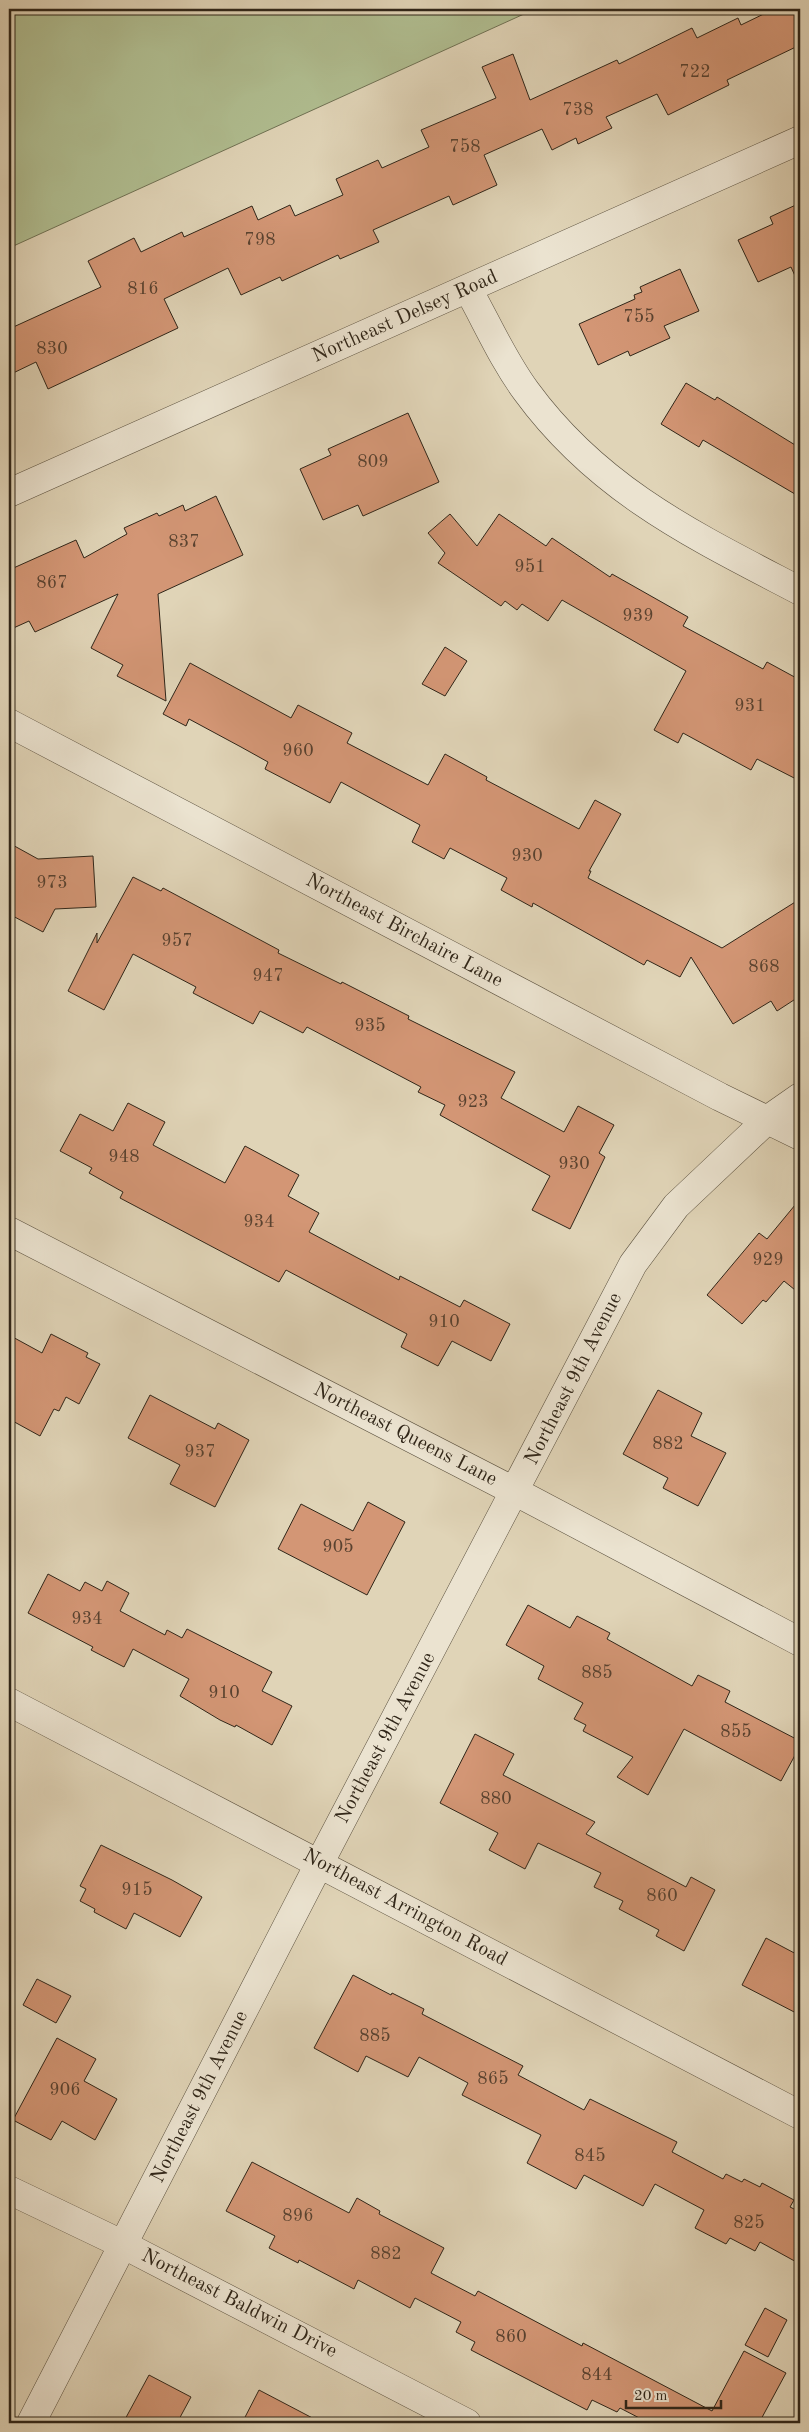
<svg xmlns="http://www.w3.org/2000/svg" width="809" height="2432" viewBox="0 0 809 2432" font-family="'Old Standard TT',serif">
  <style>
    .green { fill: #b0bd90; stroke: #707254 }
    .building { fill: #d39675; stroke: #302619 }
    .lines { fill: none; stroke-linecap: round; stroke-linejoin: round }
    .minor-casing { stroke: #5c5240; stroke-width: 29 }
    .minor { stroke: #ebe3d0; stroke-width: 28 }
    .labels { text-anchor: middle; dominant-baseline: central; stroke-width: 4.5; stroke-linejoin: round; paint-order: stroke }
    .number-label { font-size: 18px; fill: #594230 }
    .street-label { font-size: 20px; fill: #302619; stroke: #ebe3d0 }
  </style>
  <rect width="100%" height="100%" fill="#e0d4b7"/>
  <filter id="stains"><feTurbulence type="fractalNoise" baseFrequency=".004" numOctaves="4"/><feColorMatrix values="0 0 0 0 .2 0 0 0 0 .09 0 0 0 0 .02 0 0 0 .5 -.17"/></filter>
  <radialGradient id="worn" r=".72"><stop offset=".6" stop-color="#630" stop-opacity="0"/><stop offset="1" stop-color="#630" stop-opacity=".3"/></radialGradient>
  <!-- green -->
  <path class="green" d="M 9,9 L 535,9 L 9,248 Z"/>
  <!-- building -->
  <path class="building" d="M 774,9 L 800,9 L 800,45 L 727,80 L 729,85 L 668,115 L 657,94 L 606,117 L 612,128 L 578,144 L 576,138 L 552,150 L 542,129 L 484,155 L 497,185 L 453,205 L 449,196 L 373,230 L 379,242 L 340,259 L 338,255 L 282,281 L 280,277 L 241,295 L 228,268 L 164,299 L 178,328 L 48,389 L 36,362 L 9,375 L 9,329 L 101,287 L 88,261 L 134,238 L 141,252 L 182,232 L 184,237 L 252,206 L 258,220 L 290,205 L 295,216 L 343,195 L 336,179 L 378,160 L 382,168 L 429,147 L 421,130 L 496,98 L 482,67 L 513,54 L 530,100 L 617,60 L 619,64 L 692,28 L 697,38 L 738,18 L 741,25 Z
    M 800,203 L 800,287 L 791,267 L 758,282 L 738,240 L 773,224 L 770,217 Z
    M 680,269 L 699,311 L 664,326 L 670,338 L 630,356 L 628,351 L 598,365 L 579,324 L 635,299 L 634,295 L 642,292 L 640,287 Z
    M 686,383 L 715,400 L 717,397 L 800,448 L 800,497 L 703,440 L 699,447 L 661,424 Z
    M 408,413 L 439,482 L 363,516 L 358,505 L 323,520 L 300,469 L 331,455 L 328,449 Z
    M 216,496 L 243,555 L 158,594 L 166,701 L 117,676 L 123,665 L 91,648 L 118,594 L 35,632 L 29,621 L 9,630 L 9,570 L 76,540 L 84,558 L 127,534 L 124,528 L 157,513 L 159,516 L 183,505 L 185,511 Z
    M 450,514 L 477,546 L 499,514 L 546,546 L 552,538 L 610,577 L 612,574 L 688,617 L 683,626 L 763,669 L 767,662 L 800,680 L 800,781 L 757,759 L 751,770 L 683,733 L 678,743 L 654,730 L 686,671 L 562,600 L 548,621 L 522,604 L 517,610 L 505,601 L 501,606 L 438,563 L 445,553 L 428,533 Z
    M 445,647 L 467,661 L 445,696 L 422,684 Z
    M 190,663 L 291,718 L 298,705 L 352,733 L 347,743 L 428,785 L 445,754 L 487,777 L 486,780 L 579,829 L 595,800 L 621,814 L 589,871 L 591,871 L 588,878 L 722,948 L 800,899 L 800,996 L 777,1011 L 771,1001 L 733,1024 L 691,957 L 680,977 L 647,960 L 644,965 L 533,903 L 532,907 L 501,890 L 507,878 L 450,848 L 444,859 L 412,842 L 420,825 L 341,782 L 330,803 L 265,769 L 268,762 L 241,747 L 189,719 L 186,726 L 163,714 Z
    M 9,843 L 38,859 L 93,856 L 96,907 L 55,909 L 43,932 L 9,914 Z
    M 133,877 L 161,891 L 163,888 L 279,950 L 278,953 L 341,984 L 342,982 L 409,1016 L 408,1019 L 515,1072 L 501,1098 L 564,1132 L 578,1106 L 614,1125 L 599,1153 L 605,1157 L 570,1229 L 532,1210 L 550,1176 L 440,1115 L 445,1105 L 418,1092 L 421,1087 L 307,1027 L 303,1033 L 260,1011 L 253,1024 L 193,993 L 196,987 L 133,954 L 104,1010 L 68,991 L 97,933 L 97,943 Z
    M 128,1103 L 165,1122 L 153,1145 L 225,1183 L 245,1146 L 299,1175 L 288,1196 L 319,1213 L 309,1232 L 399,1280 L 400,1276 L 460,1307 L 464,1300 L 510,1324 L 491,1361 L 452,1341 L 438,1366 L 401,1347 L 407,1334 L 286,1270 L 279,1282 L 120,1198 L 123,1192 L 89,1173 L 92,1168 L 60,1151 L 80,1114 L 113,1131 Z
    M 800,1199 L 800,1294 L 784,1281 L 766,1302 L 763,1300 L 742,1324 L 707,1295 L 759,1233 L 767,1239 Z
    M 51,1334 L 88,1353 L 86,1357 L 100,1364 L 79,1404 L 66,1397 L 59,1411 L 54,1409 L 40,1436 L 9,1419 L 9,1335 L 42,1353 Z
    M 658,1390 L 702,1413 L 691,1436 L 726,1453 L 698,1506 L 663,1488 L 668,1478 L 623,1454 Z
    M 150,1395 L 215,1429 L 218,1423 L 249,1440 L 215,1507 L 170,1484 L 180,1465 L 128,1438 Z
    M 368,1502 L 405,1522 L 367,1595 L 278,1549 L 301,1504 L 353,1531 Z
    M 48,1574 L 80,1591 L 85,1582 L 102,1591 L 107,1581 L 129,1593 L 120,1611 L 165,1635 L 167,1630 L 182,1638 L 187,1629 L 272,1672 L 262,1691 L 292,1706 L 272,1745 L 236,1725 L 235,1727 L 220,1720 L 180,1696 L 189,1679 L 133,1649 L 124,1667 L 91,1650 L 93,1647 L 28,1613 Z
    M 528,1605 L 570,1628 L 577,1616 L 610,1633 L 607,1639 L 692,1686 L 698,1675 L 730,1691 L 725,1702 L 800,1741 L 800,1746 L 781,1781 L 684,1729 L 648,1795 L 617,1777 L 633,1757 L 583,1731 L 586,1725 L 574,1719 L 583,1703 L 538,1679 L 544,1666 L 506,1645 Z
    M 475,1734 L 514,1754 L 503,1775 L 595,1822 L 586,1834 L 686,1887 L 691,1877 L 715,1890 L 684,1951 L 656,1936 L 659,1930 L 619,1909 L 623,1901 L 594,1887 L 601,1873 L 538,1843 L 525,1869 L 489,1850 L 498,1833 L 440,1803 Z
    M 101,1845 L 172,1880 L 202,1897 L 180,1937 L 134,1913 L 126,1929 L 94,1912 L 95,1909 L 80,1901 L 86,1889 L 80,1886 Z
    M 766,1938 L 800,1956 L 800,2015 L 742,1985 Z
    M 353,1975 L 391,1995 L 392,1993 L 424,2009 L 422,2014 L 523,2066 L 518,2075 L 584,2110 L 590,2099 L 677,2142 L 672,2152 L 723,2179 L 726,2174 L 742,2182 L 744,2179 L 760,2187 L 762,2183 L 794,2200 L 790,2207 L 800,2212 L 800,2264 L 760,2242 L 755,2251 L 730,2238 L 726,2244 L 695,2228 L 704,2210 L 655,2184 L 643,2206 L 584,2175 L 576,2189 L 527,2163 L 541,2135 L 462,2095 L 468,2083 L 419,2057 L 408,2077 L 366,2056 L 358,2072 L 314,2048 Z
    M 37,1979 L 71,1996 L 56,2023 L 23,2005 Z
    M 57,2038 L 96,2059 L 84,2081 L 117,2099 L 95,2140 L 62,2121 L 51,2140 L 13,2120 Z
    M 252,2162 L 349,2213 L 357,2198 L 380,2211 L 379,2214 L 444,2248 L 431,2273 L 475,2296 L 478,2291 L 582,2346 L 583,2343 L 712,2411 L 744,2351 L 786,2373 L 759,2423 L 649,2423 L 620,2408 L 617,2412 L 592,2400 L 587,2410 L 471,2350 L 475,2342 L 456,2332 L 461,2322 L 415,2298 L 410,2308 L 358,2280 L 354,2289 L 299,2260 L 298,2263 L 269,2248 L 275,2236 L 226,2211 Z
    M 765,2308 L 787,2320 L 768,2357 L 745,2345 Z
    M 149,2375 L 191,2397 L 177,2423 L 123,2423 Z
    M 259,2390 L 322,2423 L 242,2423 Z"/>
  <g class="lines">
    <!-- minor casing -->
    <g class="minor-casing">
      <path id="minor" d="M 468,289 C 487,323 503,360 526,391 C 599,491 695,536 800,591
        M 9,493 L 800,140
        M 9,723 L 720,1097 L 800,1136
        M 9,1231 L 516,1492 L 800,1642
        M 9,1702 L 800,2115
        M 9,2190 L 124,2245 L 467,2423
        M 31,2423 L 319,1864 L 633,1264 L 676,1206 L 767,1120 L 800,1097"/>
    </g>
    <!-- minor -->
    <use href="#minor" class="minor"/>
  </g>
  <g class="labels">
    <!-- number labels -->
    <g class="number-label">
      <text x="695" y="72">722</text>
      <text x="578" y="110">738</text>
      <text x="465" y="147">758</text>
      <text x="260" y="240">798</text>
      <text x="143" y="289">816</text>
      <text x="639" y="317">755</text>
      <text x="52" y="349">830</text>
      <text x="373" y="462">809</text>
      <text x="184" y="542">837</text>
      <text x="530" y="567">951</text>
      <text x="52" y="583">867</text>
      <text x="638" y="616">939</text>
      <text x="750" y="706">931</text>
      <text x="298" y="751">960</text>
      <text x="527" y="856">930</text>
      <text x="52" y="883">973</text>
      <text x="177" y="941">957</text>
      <text x="764" y="967">868</text>
      <text x="268" y="976">947</text>
      <text x="370" y="1026">935</text>
      <text x="473" y="1102">923</text>
      <text x="124" y="1157">948</text>
      <text x="574" y="1164">930</text>
      <text x="259" y="1222">934</text>
      <text x="768" y="1260">929</text>
      <text x="444" y="1322">910</text>
      <text x="668" y="1444">882</text>
      <text x="200" y="1452">937</text>
      <text x="338" y="1547">905</text>
      <text x="87" y="1619">934</text>
      <text x="597" y="1673">885</text>
      <text x="224" y="1693">910</text>
      <text x="736" y="1732">855</text>
      <text x="496" y="1799">880</text>
      <text x="137" y="1890">915</text>
      <text x="662" y="1896">860</text>
      <text x="375" y="2036">885</text>
      <text x="493" y="2079">865</text>
      <text x="65" y="2090">906</text>
      <text x="590" y="2156">845</text>
      <text x="298" y="2216">896</text>
      <text x="749" y="2223">825</text>
      <text x="386" y="2254">882</text>
      <text x="511" y="2337">860</text>
      <text x="597" y="2375">844</text>
    </g>
    <!-- street labels -->
    <g class="street-label">
      <text transform="translate(405 317) rotate(-24)">Northeast Delsey Road</text>
      <text transform="translate(404 931) rotate(28)">Northeast Birchaire Lane</text>
      <text transform="translate(574 1379) rotate(-63)">Northeast 9th Avenue</text>
      <text transform="translate(405 1435) rotate(27)">Northeast Queens Lane</text>
      <text transform="translate(386 1738) rotate(-62)">Northeast 9th Avenue</text>
      <text transform="translate(405 1908) rotate(28)">Northeast Arrington Road</text>
      <text transform="translate(200 2097) rotate(-63)">Northeast 9th Avenue</text>
      <text transform="translate(239 2304) rotate(27)">Northeast Baldwin Drive</text>
    </g>
  </g>
  <!-- margin -->
  <rect width="809" height="2432" fill="none" stroke="#e0d4b7" stroke-width="30"/>
  <rect x="10" y="10" width="789" height="2412" fill="none" stroke="#302619" stroke-width="2.5"/>
  <rect x="15" y="15" width="779" height="2402" fill="none" stroke="#302619"/>
  <!-- scale -->
  <path d="M626 2400v8h95v-8" fill="none" stroke="#302619" stroke-width="2.5"/>
  <text x="634" y="2400" font-size="15" fill="#302619" stroke="#ebe3d0" stroke-width="4" paint-order="stroke">20 m</text>
  <rect width="100%" height="100%" filter="url(#stains)"/>
  <rect width="100%" height="100%" fill="url(#worn)"/>
</svg>
